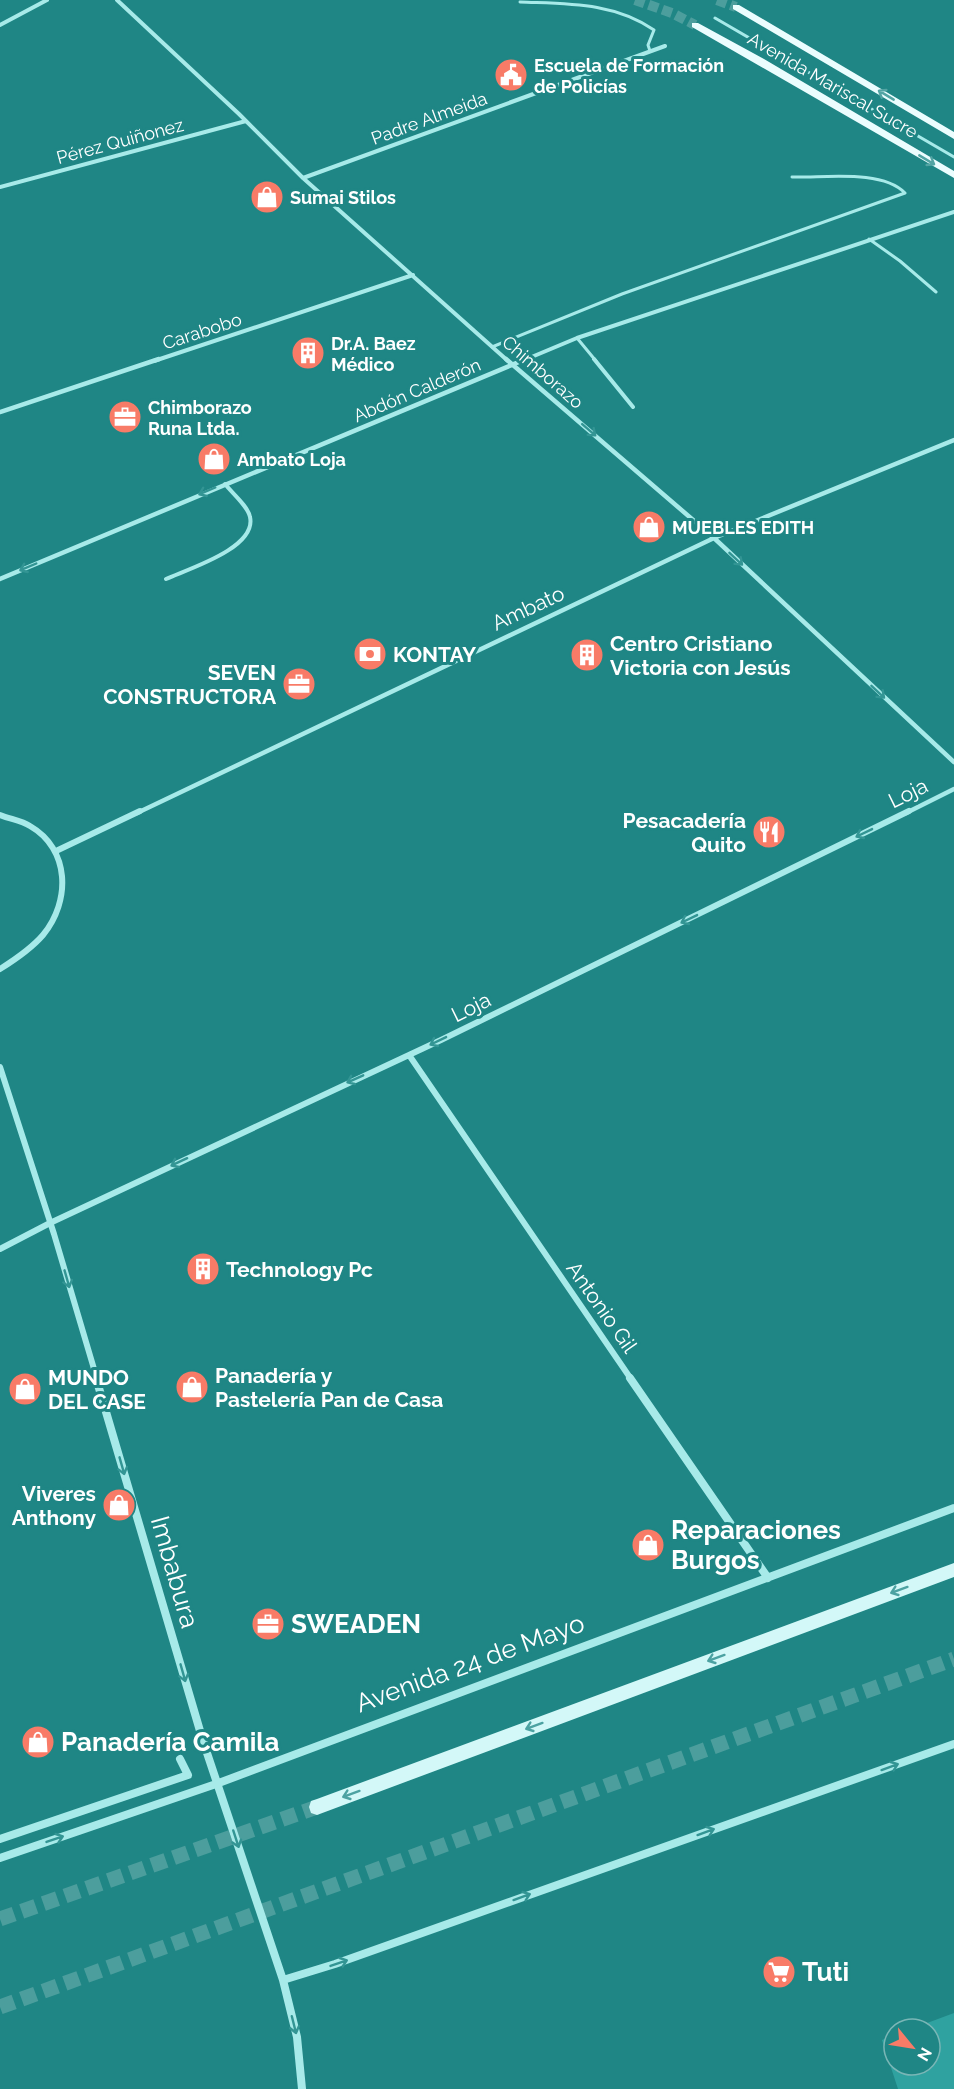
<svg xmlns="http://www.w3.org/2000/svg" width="954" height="2089" viewBox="0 0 954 2089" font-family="Raleway,sans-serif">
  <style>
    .green { fill: #2fa2a0 }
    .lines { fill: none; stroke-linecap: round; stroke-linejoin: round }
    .secondary-tunnel { stroke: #4c9e9d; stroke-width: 15; stroke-dasharray: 15 8; stroke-linecap: butt }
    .primary-tunnel { stroke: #4c9e9d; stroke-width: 10; stroke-dasharray: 10 4.5; stroke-linecap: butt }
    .lane-far1 { stroke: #a7eae9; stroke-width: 3 }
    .lane { stroke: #a7eae9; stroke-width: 4 }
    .street-far3 { stroke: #a7eae9; stroke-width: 4 }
    .street-far2 { stroke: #a7eae9; stroke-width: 4.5 }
    .street-far1 { stroke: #a7eae9; stroke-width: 6 }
    .street { stroke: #a7eae9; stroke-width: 8 }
    .secondary { fill: #d3f8f8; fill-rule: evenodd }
    .primary { fill: #ebfdfe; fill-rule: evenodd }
    .oneway { stroke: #52a4a3 }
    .oneway2 { stroke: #339594 }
    .oneway3 { stroke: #4ca2a2 }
    .labels { text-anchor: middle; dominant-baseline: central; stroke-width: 6; stroke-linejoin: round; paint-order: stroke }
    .far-poi-label { font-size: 18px; font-weight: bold; fill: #fff; stroke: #1f8685; text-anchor: start }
    .far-street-label { font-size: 18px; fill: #fff; stroke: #1f8685 }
    .street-label { font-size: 21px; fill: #fff; stroke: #1f8685 }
    .poi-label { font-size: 21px; font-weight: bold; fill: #fff; stroke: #1f8685; text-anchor: start }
    .near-poi-label { font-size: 26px; font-weight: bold; fill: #fff; stroke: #1f8685; text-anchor: start }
    .near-street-label { font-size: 26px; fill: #fff; stroke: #1f8685 }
  </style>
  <rect width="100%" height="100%" fill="#1f8685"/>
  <!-- green -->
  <path class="green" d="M 954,2013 L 954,2089 L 898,2089 L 882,2040 L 894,2035 L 894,2065 L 930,2065 L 930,2029 L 911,2029 Z"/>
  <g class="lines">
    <!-- secondary-tunnel -->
    <path class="secondary-tunnel" d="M 0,1919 L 317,1807
      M 0,2007 L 954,1659"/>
    <!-- primary-tunnel -->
    <path class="primary-tunnel" d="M 635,0 L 672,13 L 695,25
      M 717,0 L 736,7"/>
    <!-- lane-far1 -->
    <path class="lane-far1" d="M 520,2 C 567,4 613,2 654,30 L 648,45 L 650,51
      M 715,18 L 954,157
      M 869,239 L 900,261 L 936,292
      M 577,338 L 596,361
      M 492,347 L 622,294 L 905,193 C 882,169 824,178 792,177"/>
    <!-- lane -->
    <path class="lane" d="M 594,359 L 633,407
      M 166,579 C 188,569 257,548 250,517 C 248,506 232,493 225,484"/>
    <!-- street-far3 -->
    <path class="street-far3" d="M 117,0 L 239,114 L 303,178 L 508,361
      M 0,25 L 47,0
      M 303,178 L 665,46
      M 0,187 L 246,121
      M 154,361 L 413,275
      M 522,361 L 577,338 L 954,212"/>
    <!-- street-far2 -->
    <path class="street-far2" d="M 506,359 L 714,538 L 954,762
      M 0,412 L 159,359
      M 0,579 L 526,359
      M 137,813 L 714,538 L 954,440
      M 906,813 L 954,789"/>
    <!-- street-far1 -->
    <path class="street-far1" d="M 0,815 C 10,819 22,821 30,826 C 70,849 71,901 43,935 C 31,949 16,959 0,969
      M 56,851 L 140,811
      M 409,1055 L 631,1379
      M 0,1067 L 54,1234 L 97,1379
      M 0,1249 L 50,1223 L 441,1040 L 909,811"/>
    <!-- street -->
    <path class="street" d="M 96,1378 L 203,1741 L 283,1980 L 297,2037 L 302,2089
      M 630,1378 L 768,1578
      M 0,1839 L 188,1775 L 180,1759
      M 0,1858 L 216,1784 L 954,1508
      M 283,1980 L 335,1964 L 954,1744"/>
    <!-- secondary -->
    <path class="secondary" d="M 954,1563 L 954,1577 L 317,1815 L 311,1813 L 309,1807 L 311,1801 L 317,1799 Z"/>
    <!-- primary -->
    <path class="primary" d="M 733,5 L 739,5 L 954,132 L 954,139 L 733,9 Z
      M 692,23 L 698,23 L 764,59 L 954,171 L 954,178 L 692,27 Z"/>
  </g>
  <!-- one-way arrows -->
  <defs><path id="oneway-shaft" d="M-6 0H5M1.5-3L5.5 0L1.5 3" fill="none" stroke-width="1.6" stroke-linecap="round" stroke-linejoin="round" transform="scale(1.5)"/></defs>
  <g class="oneway">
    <use href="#oneway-shaft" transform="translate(886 95) rotate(-149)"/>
    <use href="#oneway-shaft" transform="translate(927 160) rotate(31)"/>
  </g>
  <g class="oneway2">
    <use href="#oneway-shaft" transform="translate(589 430) rotate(41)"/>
    <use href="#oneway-shaft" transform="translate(207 491) rotate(157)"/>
    <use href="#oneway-shaft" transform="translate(736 559) rotate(43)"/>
    <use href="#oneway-shaft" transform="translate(28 567) rotate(157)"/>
    <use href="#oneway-shaft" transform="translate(878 692) rotate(43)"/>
    <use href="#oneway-shaft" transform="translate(864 833) rotate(154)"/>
    <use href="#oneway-shaft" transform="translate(689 919) rotate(154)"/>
    <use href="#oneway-shaft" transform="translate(438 1041) rotate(154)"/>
    <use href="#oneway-shaft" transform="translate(355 1079) rotate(156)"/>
    <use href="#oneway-shaft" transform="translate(179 1162) rotate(155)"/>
    <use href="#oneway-shaft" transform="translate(67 1279) rotate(74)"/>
    <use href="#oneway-shaft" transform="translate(122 1466) rotate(74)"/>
    <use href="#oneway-shaft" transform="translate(183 1673) rotate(74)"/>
    <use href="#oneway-shaft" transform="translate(890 1767) rotate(-20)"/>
    <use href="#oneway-shaft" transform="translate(706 1832) rotate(-20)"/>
    <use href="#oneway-shaft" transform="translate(55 1839) rotate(-19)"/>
    <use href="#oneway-shaft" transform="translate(236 1839) rotate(72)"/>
    <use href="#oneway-shaft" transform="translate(522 1897) rotate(-20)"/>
    <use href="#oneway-shaft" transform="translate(339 1963) rotate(-19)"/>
    <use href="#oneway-shaft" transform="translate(294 2025) rotate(76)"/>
  </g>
  <g class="oneway3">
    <use href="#oneway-shaft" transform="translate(899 1590) rotate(160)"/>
    <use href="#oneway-shaft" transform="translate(716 1658) rotate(160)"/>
    <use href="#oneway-shaft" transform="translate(534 1726) rotate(160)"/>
    <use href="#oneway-shaft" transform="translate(351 1794) rotate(160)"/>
  </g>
  <!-- icons -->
  <defs>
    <g id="civic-disc" transform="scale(1.725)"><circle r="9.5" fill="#f87b67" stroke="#1f8685"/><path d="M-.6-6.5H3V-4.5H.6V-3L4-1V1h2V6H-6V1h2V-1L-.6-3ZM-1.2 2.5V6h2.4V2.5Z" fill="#fff"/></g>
    <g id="shop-disc" transform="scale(1.725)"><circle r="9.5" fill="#f87b67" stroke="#1f8685"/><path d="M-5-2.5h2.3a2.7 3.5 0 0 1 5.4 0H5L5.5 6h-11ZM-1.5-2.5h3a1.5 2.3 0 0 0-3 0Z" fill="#fff"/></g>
    <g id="building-disc" transform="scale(1.725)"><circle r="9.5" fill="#f87b67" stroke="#1f8685"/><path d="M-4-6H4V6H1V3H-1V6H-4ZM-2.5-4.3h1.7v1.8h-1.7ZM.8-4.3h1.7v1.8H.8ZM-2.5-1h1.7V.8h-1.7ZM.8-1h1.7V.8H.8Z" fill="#fff"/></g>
    <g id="office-disc" transform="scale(1.725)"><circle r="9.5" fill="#f87b67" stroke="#1f8685"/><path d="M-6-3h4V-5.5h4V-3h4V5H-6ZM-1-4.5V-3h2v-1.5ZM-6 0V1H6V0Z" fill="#fff"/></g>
    <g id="bank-disc" transform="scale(1.725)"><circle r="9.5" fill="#f87b67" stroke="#1f8685"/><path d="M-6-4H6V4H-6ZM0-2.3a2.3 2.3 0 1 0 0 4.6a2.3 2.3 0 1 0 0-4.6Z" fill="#fff"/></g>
    <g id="restaurant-disc" transform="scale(1.725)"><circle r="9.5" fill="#f87b67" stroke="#1f8685"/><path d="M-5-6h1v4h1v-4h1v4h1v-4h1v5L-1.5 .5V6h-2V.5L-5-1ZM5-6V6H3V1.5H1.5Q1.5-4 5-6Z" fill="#fff"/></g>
    <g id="supermarket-disc" transform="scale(1.725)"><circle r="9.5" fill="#f87b67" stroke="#1f8685"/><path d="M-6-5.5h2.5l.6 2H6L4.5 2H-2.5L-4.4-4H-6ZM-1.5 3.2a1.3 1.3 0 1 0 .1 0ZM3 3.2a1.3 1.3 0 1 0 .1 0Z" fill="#fff"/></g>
  </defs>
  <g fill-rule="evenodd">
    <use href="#civic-disc" x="511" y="75"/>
    <use href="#shop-disc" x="267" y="197"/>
    <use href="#building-disc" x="308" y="353"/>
    <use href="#office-disc" x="125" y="417"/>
    <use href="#shop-disc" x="214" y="459"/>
    <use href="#shop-disc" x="649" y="527"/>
    <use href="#bank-disc" x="370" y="654"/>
    <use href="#building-disc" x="587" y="655"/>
    <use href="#office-disc" x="299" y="684"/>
    <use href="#restaurant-disc" x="769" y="832"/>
    <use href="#building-disc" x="203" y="1269"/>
    <use href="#shop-disc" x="192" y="1387"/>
    <use href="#shop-disc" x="25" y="1389"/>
    <use href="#shop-disc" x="119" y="1505"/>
    <use href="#shop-disc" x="648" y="1545"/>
    <use href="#office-disc" x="268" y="1624"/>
    <use href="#shop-disc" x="38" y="1742"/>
    <use href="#supermarket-disc" x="779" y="1972"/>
  </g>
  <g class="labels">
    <!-- far-poi labels -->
    <g class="far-poi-label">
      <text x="534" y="65">Escuela de Formación<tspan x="534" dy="21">de Policías</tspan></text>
      <text x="290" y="197">Sumai Stilos</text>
      <text x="331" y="343">Dr.A. Baez<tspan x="331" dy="21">Médico</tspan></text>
      <text x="148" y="407">Chimborazo<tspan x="148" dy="21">Runa Ltda.</tspan></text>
      <text x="237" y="459">Ambato Loja</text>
      <text x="672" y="527">MUEBLES EDITH</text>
    </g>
    <!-- far-street labels -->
    <g class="far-street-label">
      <text transform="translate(833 85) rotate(30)">Avenida Mariscal Sucre</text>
      <text transform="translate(429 118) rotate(-20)">Padre Almeida</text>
      <text transform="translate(120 141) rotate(-15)">Pérez Quiñonez</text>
      <text transform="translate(202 331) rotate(-18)">Carabobo</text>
      <text transform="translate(543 372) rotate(41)">Chimborazo</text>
      <text transform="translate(417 390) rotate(-23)">Abdón Calderón</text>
    </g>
    <!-- street labels -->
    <g class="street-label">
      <text transform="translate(528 608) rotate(-25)">Ambato</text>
      <text transform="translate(908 793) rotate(-26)">Loja</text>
      <text transform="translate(471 1007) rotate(-26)">Loja</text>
      <text transform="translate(602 1307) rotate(55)">Antonio Gil</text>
    </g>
    <!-- poi labels -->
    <g class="poi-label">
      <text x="610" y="643">Centro Cristiano<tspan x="610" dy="24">Victoria con Jesús</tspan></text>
      <text x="393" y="654">KONTAY</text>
      <text x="276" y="672" text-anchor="end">SEVEN<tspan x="276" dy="24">CONSTRUCTORA</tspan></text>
      <text x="746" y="820" text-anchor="end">Pesacadería<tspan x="746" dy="24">Quito</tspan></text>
      <text x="226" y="1269">Technology Pc</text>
      <text x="215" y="1375">Panadería y<tspan x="215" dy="24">Pastelería Pan de Casa</tspan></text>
      <text x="48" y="1377">MUNDO<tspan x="48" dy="24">DEL CASE</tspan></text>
      <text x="96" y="1493" text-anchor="end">Viveres<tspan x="96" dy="24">Anthony</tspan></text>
    </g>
    <!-- near-poi labels -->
    <g class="near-poi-label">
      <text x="671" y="1530">Reparaciones<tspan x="671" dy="30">Burgos</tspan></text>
      <text x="291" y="1624">SWEADEN</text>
      <text x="61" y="1742">Panadería Camila</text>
      <text x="802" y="1972">Tuti</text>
    </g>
    <!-- near-street labels -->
    <g class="near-street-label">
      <text transform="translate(175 1572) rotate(74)">Imbabura</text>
      <text transform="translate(470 1663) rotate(-20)">Avenida 24 de Mayo</text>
    </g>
  </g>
  <!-- north arrow -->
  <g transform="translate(912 2047) rotate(120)"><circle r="28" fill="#1f8685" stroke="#79b6b6" stroke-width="1.5"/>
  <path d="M0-4.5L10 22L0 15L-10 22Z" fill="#f87b67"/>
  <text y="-9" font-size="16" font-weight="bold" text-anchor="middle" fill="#ffffff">N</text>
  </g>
</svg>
